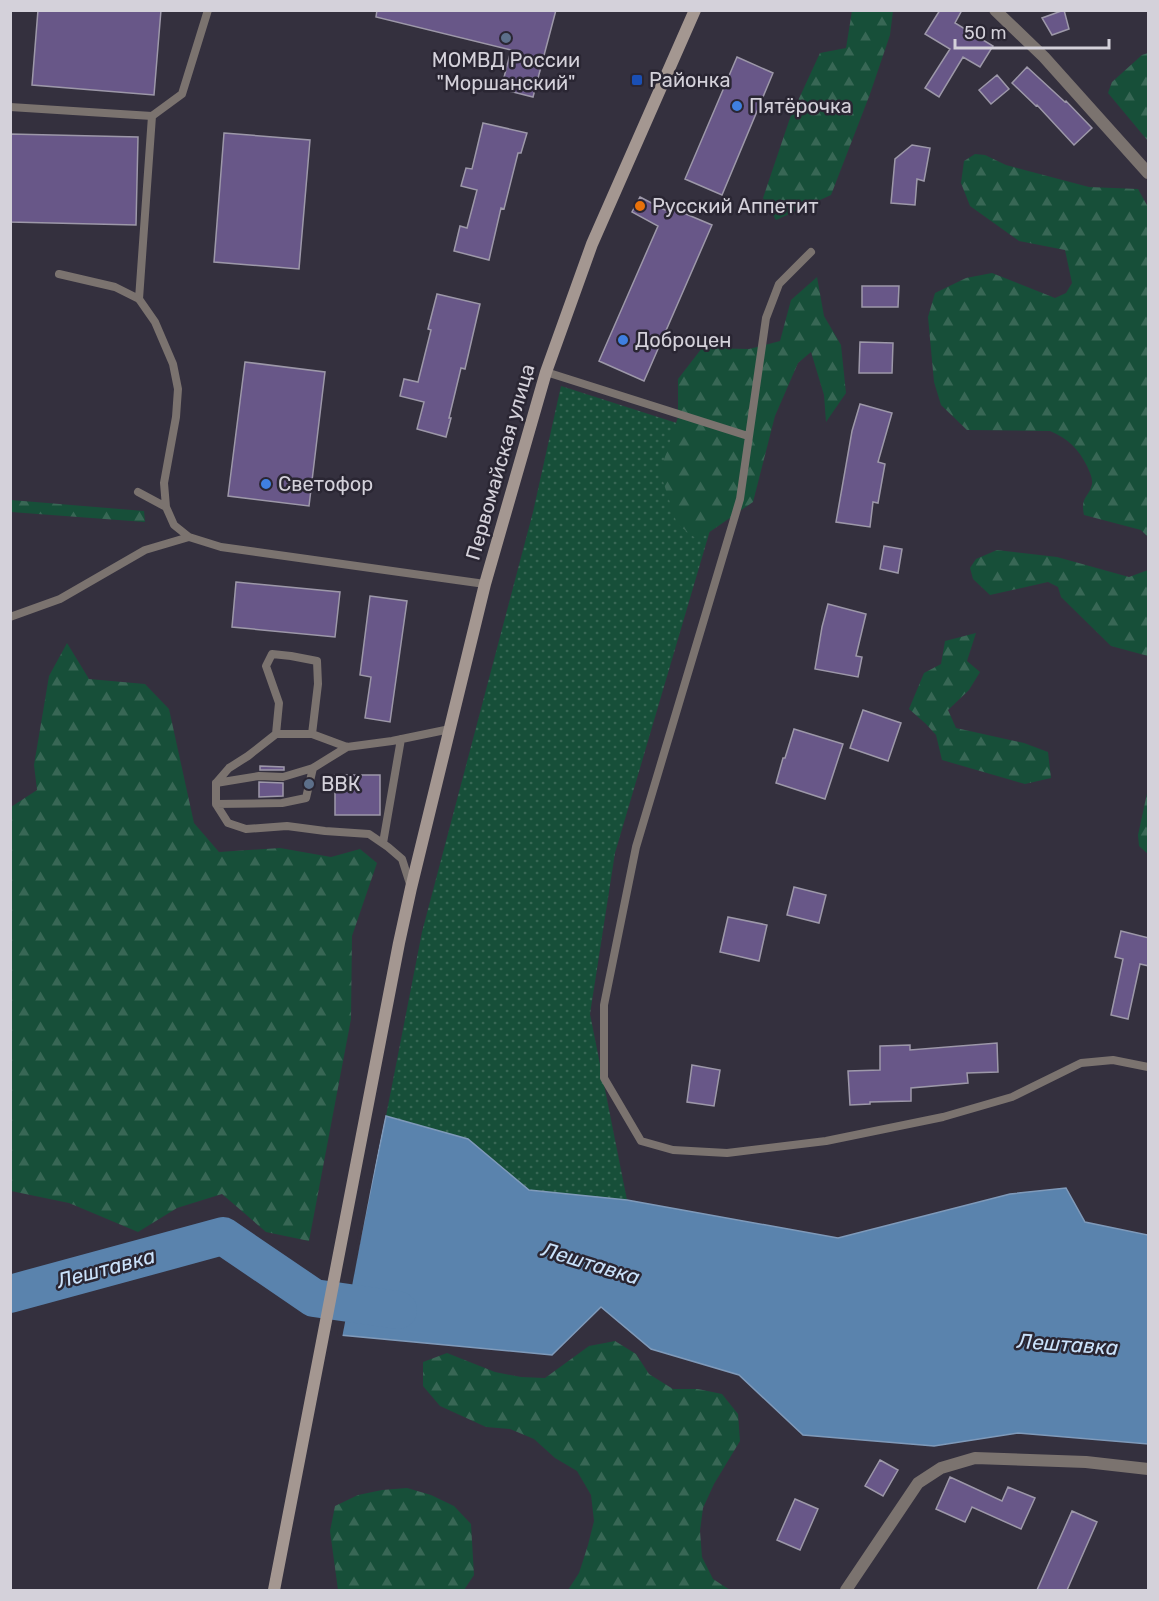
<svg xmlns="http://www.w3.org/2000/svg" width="1159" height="1601" viewBox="0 0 1159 1601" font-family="Rubik,sans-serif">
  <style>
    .grass { fill: url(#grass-dots) }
    .forest { fill: url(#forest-firs) }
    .water { fill: #5a83ad; stroke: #7f9aba; stroke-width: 1.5 }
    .pier { fill: #34303e }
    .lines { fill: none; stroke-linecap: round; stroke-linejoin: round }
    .river { stroke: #5a83ad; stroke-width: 38 }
    .building { fill: #685788; stroke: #9d98a9; stroke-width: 1.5 }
    .service { stroke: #7b736f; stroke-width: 8 }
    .minor { stroke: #7b736f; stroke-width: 12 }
    .secondary { stroke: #a49791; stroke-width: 12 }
    .service-dot { fill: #5c6f8a; stroke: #2a2633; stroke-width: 2 }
    .transit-dot { fill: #1a4fb4; stroke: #2a2633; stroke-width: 2 }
    .shop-dot { fill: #3f7fe0; stroke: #2a2633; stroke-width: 2 }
    .food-dot { fill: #e8710a; stroke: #2a2633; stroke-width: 2 }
    .labels { text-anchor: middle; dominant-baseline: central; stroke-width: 5; stroke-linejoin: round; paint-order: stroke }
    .poi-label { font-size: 20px; fill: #d4d1da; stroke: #2a2633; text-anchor: start }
    .street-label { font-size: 20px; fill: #d4d1da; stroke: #2a2633 }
    .water-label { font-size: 21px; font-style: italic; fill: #cae2fb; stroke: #2a2633 }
  </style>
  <defs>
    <pattern id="grass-dots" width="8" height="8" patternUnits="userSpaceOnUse" patternTransform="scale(1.5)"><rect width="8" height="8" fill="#174f39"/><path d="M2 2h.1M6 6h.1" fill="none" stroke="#386755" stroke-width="1.8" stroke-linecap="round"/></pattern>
    <pattern id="forest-firs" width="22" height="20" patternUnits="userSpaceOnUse" patternTransform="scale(1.5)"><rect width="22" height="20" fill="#174f39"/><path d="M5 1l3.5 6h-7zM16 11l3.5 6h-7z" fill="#386755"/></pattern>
  </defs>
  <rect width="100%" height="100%" fill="#34303e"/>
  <!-- grass -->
  <path class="grass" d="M 561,386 L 736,442 L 615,853 L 590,1014 L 627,1200 L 529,1190 L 468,1139 L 386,1116 L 422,932 L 533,512 Z"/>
  <!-- forest -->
  <path class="forest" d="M 852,11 L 893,11 L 890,35 L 870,94 L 831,195 L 776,220 L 763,198 L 790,118 L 820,53 L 846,48 Z
    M 1148,53 L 1148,141 L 1108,93 L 1112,82 L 1142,55 Z
    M 975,154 L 985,155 L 1006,165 L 1089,187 L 1138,189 L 1148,207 L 1148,537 L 1141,530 L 1084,515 C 1080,496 1089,498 1092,484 C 1093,478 1089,471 1087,466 C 1078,448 1068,439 1050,431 L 967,430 L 941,405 L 934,382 L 928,317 L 935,293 L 966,278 L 992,273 L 1055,298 L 1066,293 L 1072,283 L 1065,250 L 1019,241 L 970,206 L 961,183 L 964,161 Z
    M 817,277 L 824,316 L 841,345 L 846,393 L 826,422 L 824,395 L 811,352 L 798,363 L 775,416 L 753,502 L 698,540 L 677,524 L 660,472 L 678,417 L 678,379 L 702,348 L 749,349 L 780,341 L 791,300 Z
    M 11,500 L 144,511 L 145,522 L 11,512 Z
    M 997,550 L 1057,557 L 1129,577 L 1148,570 L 1148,656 L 1111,646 L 1061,597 L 1058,587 L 1048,582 L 990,595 L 973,579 L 970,568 L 976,559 Z
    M 976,633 L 967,661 L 980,672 L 969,690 L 948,710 L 956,728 L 1024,743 L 1048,752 L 1051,778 L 1025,784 L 942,760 L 936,735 L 926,724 L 909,709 L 924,673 L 941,664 L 945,641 Z
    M 67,643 L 89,679 L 145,684 L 169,709 L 194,823 L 219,852 L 280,848 L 331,857 L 360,849 L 377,863 L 352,936 L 351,1019 L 309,1241 L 266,1232 L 222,1194 L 177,1208 L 138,1232 L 69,1203 L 11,1191 L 11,807 L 37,790 L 34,765 L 49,676 Z
    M 1148,789 L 1148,854 L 1139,846 L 1138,835 Z
    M 615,1341 L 636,1354 L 649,1374 L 673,1389 L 698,1389 L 722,1394 L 738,1414 L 740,1441 L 714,1484 L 703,1508 L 700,1531 L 702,1557 L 713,1579 L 730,1590 L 568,1590 L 579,1573 L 588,1545 L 594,1521 L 591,1495 L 577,1471 L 555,1458 L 534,1439 L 510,1429 L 486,1427 L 440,1406 L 423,1386 L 423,1362 L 447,1353 L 495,1372 L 521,1377 L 545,1378 L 589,1346 Z
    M 407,1488 L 431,1495 L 454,1506 L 471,1524 L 474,1575 L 464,1590 L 338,1590 L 330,1531 L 335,1506 L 358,1495 L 382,1490 Z"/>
  <!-- water -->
  <path class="water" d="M 386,1116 L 468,1139 L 529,1190 L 627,1200 L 838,1238 L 1010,1194 L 1066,1188 L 1085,1222 L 1148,1235 L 1148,1444 L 1018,1433 L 934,1446 L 803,1435 L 739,1375 L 651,1349 L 601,1307 L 552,1355 L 340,1335 Z"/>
  <!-- pier -->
  <path class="pier" d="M 385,1114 L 342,1338 L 339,1338 L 337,1334 L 383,1116 Z"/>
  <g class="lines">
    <!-- river -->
    <path class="river" d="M 10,1294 L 223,1236 L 314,1298 L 398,1310"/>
  </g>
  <!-- building -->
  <path class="building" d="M 38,10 L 161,10 L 154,95 L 32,85 Z
    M 377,10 L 556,10 L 533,97 L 501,89 L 511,50 L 376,17 Z
    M 940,10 L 962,10 L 955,23 L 993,46 L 980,67 L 963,57 L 939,97 L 925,88 L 950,49 L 925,34 Z
    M 1064,10 L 1069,29 L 1052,35 L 1042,18 Z
    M 737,57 L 773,73 L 722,195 L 685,179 Z
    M 1027,67 L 1065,102 L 1066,101 L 1092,128 L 1074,145 L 1037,105 L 1036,106 L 1012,83 Z
    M 997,75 L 1009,89 L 991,104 L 979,90 Z
    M 483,123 L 527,133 L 521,153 L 518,153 L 504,209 L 501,208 L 489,260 L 454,251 L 460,226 L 467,228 L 477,190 L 461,186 L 466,168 L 472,169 Z
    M 224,133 L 310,140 L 299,269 L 214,262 Z
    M 10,134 L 138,137 L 136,225 L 10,222 Z
    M 912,145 L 930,148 L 924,181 L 917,179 L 915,205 L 891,203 L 895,159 Z
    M 640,197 L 665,210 L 667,206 L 712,225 L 644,381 L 599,361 L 658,226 L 632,212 Z
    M 862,286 L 899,286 L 898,307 L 862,307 Z
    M 437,294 L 480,304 L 465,369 L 461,368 L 449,418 L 451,418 L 446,437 L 417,429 L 424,402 L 400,396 L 404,379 L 418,382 L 431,330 L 428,329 Z
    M 860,342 L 893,343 L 892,373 L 859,373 Z
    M 245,362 L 325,372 L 309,506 L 228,496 Z
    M 860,404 L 892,413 L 878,462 L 885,464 L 878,503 L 873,502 L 870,527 L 836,522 L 852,431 Z
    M 884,546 L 902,549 L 898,573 L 880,569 Z
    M 236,582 L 340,592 L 335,637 L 232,627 Z
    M 370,596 L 407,601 L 390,722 L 365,718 L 371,677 L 360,675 Z
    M 828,604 L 866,614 L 856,656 L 862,657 L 858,677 L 815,669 L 822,627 Z
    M 863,710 L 901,723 L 888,761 L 850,748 Z
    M 794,729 L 843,744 L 825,799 L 776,783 L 783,758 L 785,758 Z
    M 260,766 L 284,767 L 284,770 L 260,770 Z
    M 335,775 L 380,775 L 380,815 L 335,815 Z
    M 259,782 L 283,783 L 283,796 L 259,797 Z
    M 794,887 L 826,895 L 819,923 L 787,915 Z
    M 728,917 L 767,925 L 759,961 L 720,952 Z
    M 1121,931 L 1149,938 L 1149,966 L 1140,964 L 1128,1019 L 1111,1015 L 1123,959 L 1115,957 Z
    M 997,1043 L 998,1072 L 967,1073 L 968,1083 L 911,1088 L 911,1101 L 870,1102 L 870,1104 L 850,1105 L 848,1071 L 880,1070 L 880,1046 L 910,1045 L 910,1050 Z
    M 692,1065 L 720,1070 L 714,1106 L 687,1102 Z
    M 880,1460 L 898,1470 L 883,1496 L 865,1486 Z
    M 950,1477 L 1002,1501 L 1008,1487 L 1035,1498 L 1021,1529 L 972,1507 L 965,1522 L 936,1509 Z
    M 795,1499 L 818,1509 L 800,1550 L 777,1540 Z
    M 1072,1511 L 1097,1522 L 1067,1590 L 1037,1590 Z"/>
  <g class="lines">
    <!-- service -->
    <path class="service" d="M 10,107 L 152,116 L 182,94 L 208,10
      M 811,252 L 779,284 L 766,318 L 740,499 L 636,847 L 604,1005 L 604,1078 L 641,1141 L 673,1150 L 727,1153 L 826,1141 L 943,1117 L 1012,1097 L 1081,1063 L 1113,1060 L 1148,1067
      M 59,274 L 115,287 L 139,299 L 155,322 L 173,364 L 178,389 L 176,417 L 164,483 L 166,507 L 174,525 L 189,537 L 221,547 L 485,584
      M 139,299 L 152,116
      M 546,372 L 748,436
      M 138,492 L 166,507
      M 10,617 L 60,599 L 145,550 L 189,537
      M 276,734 L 312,734
      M 216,783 L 259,776 L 283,777 L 313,768 L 347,747
      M 216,804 L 282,803 L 306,798 L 313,768
      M 383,843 L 401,739
      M 411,887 L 402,859 L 388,847 L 369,834 L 325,831 L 287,826 L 246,829 L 228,823 L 216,804 L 216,783 L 229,768 L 248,756 L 276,734 L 279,703 L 266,666 L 272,654 L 291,656 L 317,661 L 318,684 L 312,734 L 347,747 L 392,741 L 450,729"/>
    <!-- minor -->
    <path class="minor" d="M 995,10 L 1044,57 L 1148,173
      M 846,1590 L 918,1483 L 941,1468 L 975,1458 L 1086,1462 L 1148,1469"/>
    <!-- secondary -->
    <path class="secondary" d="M 274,1590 L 399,943 L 411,888 L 485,584 L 546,372 L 592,244 L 695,10"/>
  </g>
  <!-- markers -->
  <g class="service-dot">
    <circle cx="506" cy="38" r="6"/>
    <circle cx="309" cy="784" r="6"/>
  </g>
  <rect class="transit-dot" x="631" y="74" width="12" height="12" rx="3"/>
  <g class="shop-dot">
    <circle cx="737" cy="106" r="6"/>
    <circle cx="623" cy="340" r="6"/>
    <circle cx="266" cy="484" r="6"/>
  </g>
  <circle class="food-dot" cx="640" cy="206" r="6"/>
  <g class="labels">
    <!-- poi labels -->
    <g class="poi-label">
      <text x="506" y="60" text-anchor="middle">МОМВД России<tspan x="506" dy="23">"Моршанский"</tspan></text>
      <text x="649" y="80">Районка</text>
      <text x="749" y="106">Пятёрочка</text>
      <text x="652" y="206">Русский Аппетит</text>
      <text x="635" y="340">Доброцен</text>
      <text x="278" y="484">Светофор</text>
      <text x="321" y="784">ВВК</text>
    </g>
    <!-- street labels -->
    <g class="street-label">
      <text transform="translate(500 462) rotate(-74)">Первомайская улица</text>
    </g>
    <!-- water labels -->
    <g class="water-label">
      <text transform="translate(591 1263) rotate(17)">Лештавка</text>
      <text transform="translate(106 1268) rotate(-15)">Лештавка</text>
      <text transform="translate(1068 1344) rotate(4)">Лештавка</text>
    </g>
  </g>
  <!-- border -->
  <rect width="1159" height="1601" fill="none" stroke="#d4d1da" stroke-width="24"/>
  <!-- scale -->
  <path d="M955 39v9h154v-9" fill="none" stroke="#d4d1da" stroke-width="3"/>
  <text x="964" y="39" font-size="18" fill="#d4d1da" stroke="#2a2633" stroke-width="4.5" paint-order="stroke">50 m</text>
</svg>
